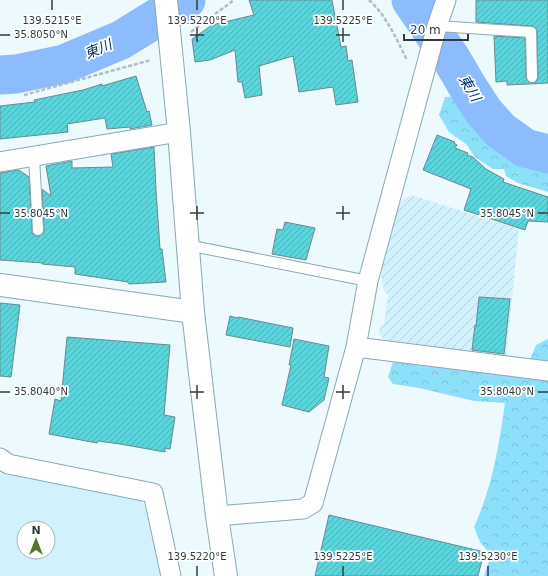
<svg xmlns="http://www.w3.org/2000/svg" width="548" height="576" viewBox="0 0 548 576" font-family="'DejaVu Sans','Noto Sans JP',sans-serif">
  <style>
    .built { fill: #d1f2fd; fill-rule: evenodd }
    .industrial { fill: url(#industrial-furrows) }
    .forest { fill: url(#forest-crowns) }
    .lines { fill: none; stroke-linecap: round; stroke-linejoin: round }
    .river { stroke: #8cbcfe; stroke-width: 39 }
    .building { fill: url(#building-hatch); stroke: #698a8d }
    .service-casing { stroke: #8aa9b3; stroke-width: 12 }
    .minor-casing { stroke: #8aa9b3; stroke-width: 21 }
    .tertiary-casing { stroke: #8aa9b3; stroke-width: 24 }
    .path { stroke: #b0bdc1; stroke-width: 2.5; stroke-dasharray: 4 2; stroke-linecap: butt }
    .service { stroke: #fff; stroke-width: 10 }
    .minor { stroke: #fff; stroke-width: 19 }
    .tertiary { stroke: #fff; stroke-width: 22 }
    .ticks { fill: none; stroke: #2f3c40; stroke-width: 1.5 }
    .labels { text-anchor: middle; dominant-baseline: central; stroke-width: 3.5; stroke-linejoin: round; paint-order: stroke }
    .water-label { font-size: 14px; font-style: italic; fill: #013169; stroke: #fff }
    .ticks-label { font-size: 10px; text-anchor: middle; fill: #2f3c40; stroke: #fff; stroke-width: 3.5; stroke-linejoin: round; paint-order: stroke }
  </style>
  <defs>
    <pattern id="industrial-furrows" width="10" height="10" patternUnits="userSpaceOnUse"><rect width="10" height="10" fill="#d1f2fd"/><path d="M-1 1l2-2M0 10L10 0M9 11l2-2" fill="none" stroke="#b4d0da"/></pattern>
    <pattern id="forest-crowns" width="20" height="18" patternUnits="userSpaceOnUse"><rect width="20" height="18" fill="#8de0fa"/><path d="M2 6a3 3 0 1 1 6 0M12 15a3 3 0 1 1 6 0" fill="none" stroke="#7ac1d7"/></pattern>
    <pattern id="building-hatch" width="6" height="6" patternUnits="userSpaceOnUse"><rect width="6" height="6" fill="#5cd4dc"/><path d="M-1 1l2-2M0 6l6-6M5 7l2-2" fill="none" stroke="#4cadb4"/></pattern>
  </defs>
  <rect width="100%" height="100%" fill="#ecf9fd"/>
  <!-- built -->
  <path class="built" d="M 0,474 L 127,493 L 141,501 L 151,514 L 163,576 L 0,576 ZM 24,528 L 48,528 L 48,552 L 24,552 Z"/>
  <!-- industrial -->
  <path class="industrial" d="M 411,195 L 519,229 L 506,359 L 387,343 L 379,333 L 380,327 L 384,324 L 388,294 L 384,291 L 381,275 L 398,203 Z"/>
  <!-- forest -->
  <path class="forest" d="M 466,96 L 490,108 L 512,128 L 535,142 L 548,143 L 548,192 L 518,183 L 506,176 L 504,169 L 493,169 L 475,157 L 466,144 L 449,132 L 439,115 L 445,97 Z
    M 548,339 L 548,576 L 484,576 L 491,555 L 480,542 L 474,527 C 492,488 499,446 505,403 L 474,401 L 419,388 L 393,384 L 388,377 L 394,359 L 524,374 L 536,345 Z"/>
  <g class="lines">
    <!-- river -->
    <path class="river" d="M 411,0 L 452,60 L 469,89 L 484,112 L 501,131 L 525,148 L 548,154
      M 0,75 L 16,74 L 64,64 L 121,40 L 186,0"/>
  </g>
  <!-- building -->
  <path class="building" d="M 249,0 L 332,0 L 341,47 L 346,46 L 348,61 L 352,60 L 358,102 L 336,105 L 333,87 L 299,92 L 293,56 L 259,66 L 262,95 L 245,98 L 242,82 L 238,82 L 235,50 L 210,60 L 195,62 L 192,39 L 212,25 L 254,15 Z
    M 476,0 L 548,0 L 548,83 L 507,85 L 507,81 L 496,82 L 494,36 L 525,38 L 526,78 L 529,82 L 533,83 L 537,80 L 538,77 L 537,31 L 535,27 L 531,26 L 476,22 Z
    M 136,76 L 147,112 L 149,111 L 152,125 L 130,129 L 130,127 L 107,129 L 105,118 L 67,124 L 68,132 L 0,139 L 0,106 L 35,102 L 34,100 L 83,90 L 102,84 L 102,86 Z
    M 437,135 L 455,142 L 454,143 L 457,145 L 455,148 L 468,153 L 467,155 L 473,157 L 486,169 L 504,179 L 503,182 L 548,197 L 548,222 L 528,221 L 525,230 L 464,210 L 471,189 L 423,170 Z
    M 154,147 L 156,190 L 160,249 L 162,249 L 166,282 L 129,284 L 128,282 L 75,274 L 75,267 L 42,264 L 43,263 L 0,260 L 0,173 L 19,170 L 29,177 L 32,230 L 32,233 L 35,236 L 39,236 L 44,233 L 44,230 L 42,189 L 51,196 L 46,166 L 72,161 L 72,168 L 113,167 L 111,154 Z
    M 285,222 L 315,228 L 306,260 L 272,254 L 277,229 L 283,230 Z
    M 479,297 L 510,299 L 504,354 L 472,350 L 475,325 L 476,326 Z
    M 0,303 L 20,305 L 11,377 L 0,376 Z
    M 230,316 L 237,318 L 238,317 L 293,328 L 290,347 L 226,335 Z
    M 67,337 L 170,345 L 164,415 L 175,417 L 170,449 L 165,448 L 165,452 L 120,444 L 98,441 L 97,443 L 49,434 L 55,399 L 61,401 Z
    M 294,339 L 329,346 L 324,377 L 329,378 L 324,400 L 309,412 L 282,405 L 291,365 L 289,365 Z
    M 329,515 L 484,552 L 478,576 L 315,576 Z"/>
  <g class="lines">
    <!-- service casing -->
    <g class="service-casing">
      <path id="service" d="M 437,26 L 531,32 L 532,77
        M 34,157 L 38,230
        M 187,245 L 368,281"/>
    </g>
    <!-- minor casing -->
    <g class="minor-casing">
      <path id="minor" d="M 0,162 L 179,132
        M 356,347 L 548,371
        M 0,458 L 8,464 L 153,493 L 171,576
        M 217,516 L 303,509 L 313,503 L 356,347 L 368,281 L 437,26 L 446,0"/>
    </g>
    <!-- tertiary casing -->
    <g class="tertiary-casing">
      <path id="tertiary" d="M 166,0 L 179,132 L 193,312 L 204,407 L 217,516 L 226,576
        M 0,285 L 193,312"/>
    </g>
    <!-- path -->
    <path class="path" d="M 369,0 C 386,15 397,40 407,60
      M 191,32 L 234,0
      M 24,95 L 151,60"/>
    <!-- service -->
    <use href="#service" class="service"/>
    <!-- minor -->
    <use href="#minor" class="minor"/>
    <!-- tertiary -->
    <use href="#tertiary" class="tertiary"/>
  </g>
  <!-- ticks -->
  <path class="ticks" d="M 52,0 L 52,10M 197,0 L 197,10M 343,0 L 343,10M 197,28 L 197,42M 343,28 L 343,42M 0,35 L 10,35M 190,35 L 204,35M 336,35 L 350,35M 197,206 L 197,220M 343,206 L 343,220M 0,213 L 10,213M 190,213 L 204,213M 336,213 L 350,213M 538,213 L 548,213M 197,385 L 197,399M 343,385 L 343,399M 0,392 L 10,392M 190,392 L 204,392M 336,392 L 350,392M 538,392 L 548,392M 197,566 L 197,576M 343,566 L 343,576M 488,566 L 488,576"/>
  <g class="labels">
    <!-- water labels -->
    <g class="water-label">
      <text transform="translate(98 49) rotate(-23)">東川</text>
      <text transform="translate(470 88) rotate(59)">東川</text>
    </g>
  </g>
  <g class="ticks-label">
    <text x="52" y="24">139.5215°E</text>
    <text x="197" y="24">139.5220°E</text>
    <text x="343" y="24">139.5225°E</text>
    <text x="41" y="38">35.8050°N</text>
    <text x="41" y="217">35.8045°N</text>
    <text x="507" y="217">35.8045°N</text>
    <text x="41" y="395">35.8040°N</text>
    <text x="507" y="395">35.8040°N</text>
    <text x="197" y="560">139.5220°E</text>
    <text x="343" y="560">139.5225°E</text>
    <text x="488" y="560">139.5230°E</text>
  </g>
  <!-- north arrow -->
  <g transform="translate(36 540)"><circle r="19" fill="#ffffff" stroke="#acb1b3"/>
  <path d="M0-3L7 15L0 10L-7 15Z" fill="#567328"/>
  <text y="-6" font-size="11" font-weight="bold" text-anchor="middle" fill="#2f3c40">N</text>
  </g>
  <!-- scale -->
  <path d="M404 34v6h64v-6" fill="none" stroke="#2f3c40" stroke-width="2"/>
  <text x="410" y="34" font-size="12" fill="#2f3c40" stroke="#ffffff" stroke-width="3" paint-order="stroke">20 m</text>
</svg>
